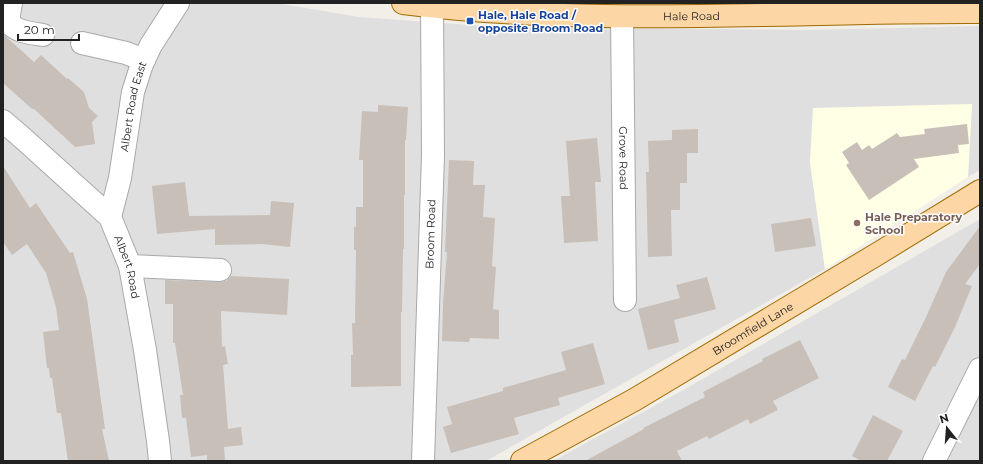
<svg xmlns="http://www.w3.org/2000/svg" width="983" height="464" viewBox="0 0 983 464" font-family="Montserrat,sans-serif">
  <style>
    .residential { fill: #e0dfdf }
    .education { fill: #ffffe5 }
    .building { fill: #c7bfb8 }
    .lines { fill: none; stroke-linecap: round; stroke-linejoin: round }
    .minor-casing { stroke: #a9a9a9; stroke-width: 24 }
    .major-casing { stroke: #a06b00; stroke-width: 24 }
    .minor { stroke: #fff; stroke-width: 22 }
    .major { stroke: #fcd6a4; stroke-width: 22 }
    .transit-dot { fill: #1a4fb4; stroke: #fff; stroke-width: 1.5 }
    .education-dot { fill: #8d6e63; stroke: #fff; stroke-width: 1.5 }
    .labels { text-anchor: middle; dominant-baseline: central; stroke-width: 3; stroke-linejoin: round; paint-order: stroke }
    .transit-label { font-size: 11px; font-weight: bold; fill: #164399; stroke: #fff; text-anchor: start }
    .street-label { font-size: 11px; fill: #222; stroke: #fff }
    .education-label { font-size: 11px; font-weight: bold; fill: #785e54; stroke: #fff; text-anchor: start }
  </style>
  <rect width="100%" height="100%" fill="#f2efe9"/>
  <!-- residential -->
  <path class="residential" d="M 3,3 L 276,3 L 359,17 L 498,27 L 805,30 L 980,26 L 980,170 L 968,177 L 972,104 L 810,162 L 825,269 L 486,461 L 3,461 Z
    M 980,219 L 980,461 L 553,461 L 687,388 Z"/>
  <!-- education -->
  <path class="education" d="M 972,104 L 968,177 L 825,269 L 810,162 L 813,108 Z"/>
  <!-- building -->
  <path class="building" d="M 3,34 L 34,62 L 41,55 L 67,79 L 68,78 L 84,92 L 89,108 L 98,116 L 92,122 L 95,144 L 75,147 L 34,109 L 32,109 L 3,83 Z
    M 378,105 L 408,107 L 406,140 L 405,140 L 405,195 L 404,195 L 404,249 L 403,249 L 402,312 L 401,312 L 401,386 L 351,387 L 351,355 L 353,355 L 352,323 L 355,323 L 356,250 L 354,250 L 354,227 L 356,227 L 356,207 L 363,207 L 363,160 L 359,160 L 362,111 L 378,112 Z
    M 967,124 L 969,144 L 958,145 L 959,153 L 914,159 L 919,167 L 869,200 L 846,165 L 849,163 L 842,152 L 857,142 L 862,150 L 869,145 L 872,149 L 897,133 L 900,137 L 925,134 L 924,129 Z
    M 698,129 L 698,153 L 687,153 L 687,183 L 680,183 L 680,210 L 671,210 L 672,256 L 648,257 L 646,172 L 649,172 L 648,141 L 672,140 L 672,130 Z
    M 597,138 L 601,182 L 595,182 L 598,241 L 564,243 L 561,196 L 570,196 L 566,141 Z
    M 449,160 L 474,161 L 473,185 L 485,185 L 483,217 L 495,218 L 492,266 L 496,267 L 493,309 L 499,310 L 499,339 L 470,338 L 469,342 L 442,341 L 443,303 L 447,252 L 445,252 Z
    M 3,166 L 30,208 L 36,203 L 70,253 L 73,252 L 87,299 L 105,429 L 102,429 L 109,461 L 68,461 L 61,413 L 57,413 L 52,378 L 50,378 L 49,368 L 47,368 L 43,332 L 59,330 L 56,307 L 46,273 L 27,244 L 12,255 L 3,242 Z
    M 185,182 L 189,216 L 270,215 L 271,201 L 294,203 L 290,247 L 262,244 L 215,245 L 215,229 L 157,234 L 152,186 Z
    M 811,218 L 816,246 L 775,252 L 771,224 Z
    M 980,226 L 980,264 L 965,284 L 972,286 L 955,327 L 935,367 L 933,366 L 915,401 L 888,387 L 902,359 L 905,360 L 926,317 L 946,272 Z
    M 231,276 L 289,279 L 287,315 L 221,311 L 222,347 L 225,346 L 228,364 L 223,365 L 228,429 L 241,427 L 243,445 L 224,447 L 225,461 L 207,461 L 207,455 L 191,457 L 186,418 L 182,418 L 180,395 L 183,395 L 175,343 L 173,343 L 173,304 L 165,304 L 165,280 L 219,282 L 226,281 Z
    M 707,277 L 716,309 L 674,320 L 679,342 L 648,350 L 638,309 L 680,298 L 676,285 Z
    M 800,340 L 819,378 L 773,401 L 778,410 L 750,424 L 748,419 L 709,439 L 707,436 L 677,451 L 682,461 L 585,461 L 644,429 L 643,428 L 705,397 L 703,392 L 763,361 L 762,359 Z
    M 593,343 L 605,384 L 558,398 L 560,405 L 514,418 L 519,434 L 451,453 L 443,427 L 452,424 L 447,407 L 503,391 L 503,388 L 566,370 L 561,352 Z
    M 873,415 L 903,431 L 887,461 L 861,461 L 852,456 Z"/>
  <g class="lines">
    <!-- minor casing -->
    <g class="minor-casing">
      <g id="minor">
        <path d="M 11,3 L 8,21 C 15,32 30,33 43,35"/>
        <path id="s1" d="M 622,17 L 625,300"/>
        <path d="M 82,43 L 126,53 L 144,60"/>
        <path id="s2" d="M 3,121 L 26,141 L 110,217 L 130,266 L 145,350 L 158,441 L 160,461"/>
        <path id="s3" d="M 110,217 L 120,178 L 133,92 L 142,64 L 151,45 L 178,3"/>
        <path d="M 130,266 L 220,270"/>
        <path id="s4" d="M 423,461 L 433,155 L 432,3"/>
        <path d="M 934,461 L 980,369"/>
      </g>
    </g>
    <!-- major casing -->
    <g class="major-casing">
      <g id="major">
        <path id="s5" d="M 403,3 C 595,27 788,11 980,12"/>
        <path id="s6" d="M 522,461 L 634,400 L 879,253 L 980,191"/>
      </g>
    </g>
    <!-- minor -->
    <use href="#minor" class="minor"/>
    <!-- major -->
    <use href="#major" class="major"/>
  </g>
  <!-- markers -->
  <rect class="transit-dot" x="466" y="17" width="8" height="8" rx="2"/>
  <circle class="education-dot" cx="857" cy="223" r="4"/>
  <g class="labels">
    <!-- transit labels -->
    <g class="transit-label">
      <text x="478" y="15">Hale, Hale Road /<tspan x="478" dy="13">opposite Broom Road</tspan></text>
    </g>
    <!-- street labels -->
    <g class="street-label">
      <text stroke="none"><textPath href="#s5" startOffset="289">Hale Road</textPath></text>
      <text stroke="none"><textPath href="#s3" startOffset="113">Albert Road East</textPath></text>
      <text stroke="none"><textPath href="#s1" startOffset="141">Grove Road</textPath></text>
      <text stroke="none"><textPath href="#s4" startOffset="227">Broom Road</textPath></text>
      <text stroke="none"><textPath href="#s2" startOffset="197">Albert Road</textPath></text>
      <text stroke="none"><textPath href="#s6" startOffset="266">Broomfield Lane</textPath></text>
    </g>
    <!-- education labels -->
    <g class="education-label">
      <text x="865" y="217">Hale Preparatory<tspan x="865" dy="13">School</tspan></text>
    </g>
  </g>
  <!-- border -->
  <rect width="983" height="464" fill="none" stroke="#222222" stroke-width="8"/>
  <!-- north arrow -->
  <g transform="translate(947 428) rotate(343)" stroke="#ffffff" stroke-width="3" paint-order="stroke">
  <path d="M0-3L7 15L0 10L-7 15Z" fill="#222222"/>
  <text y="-6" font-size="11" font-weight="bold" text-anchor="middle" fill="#222222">N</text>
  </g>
  <!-- scale -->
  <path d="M18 34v6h61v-6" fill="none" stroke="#222222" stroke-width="2"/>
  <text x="24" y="34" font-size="12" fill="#222222" stroke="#ffffff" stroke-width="3" paint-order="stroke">20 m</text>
</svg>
